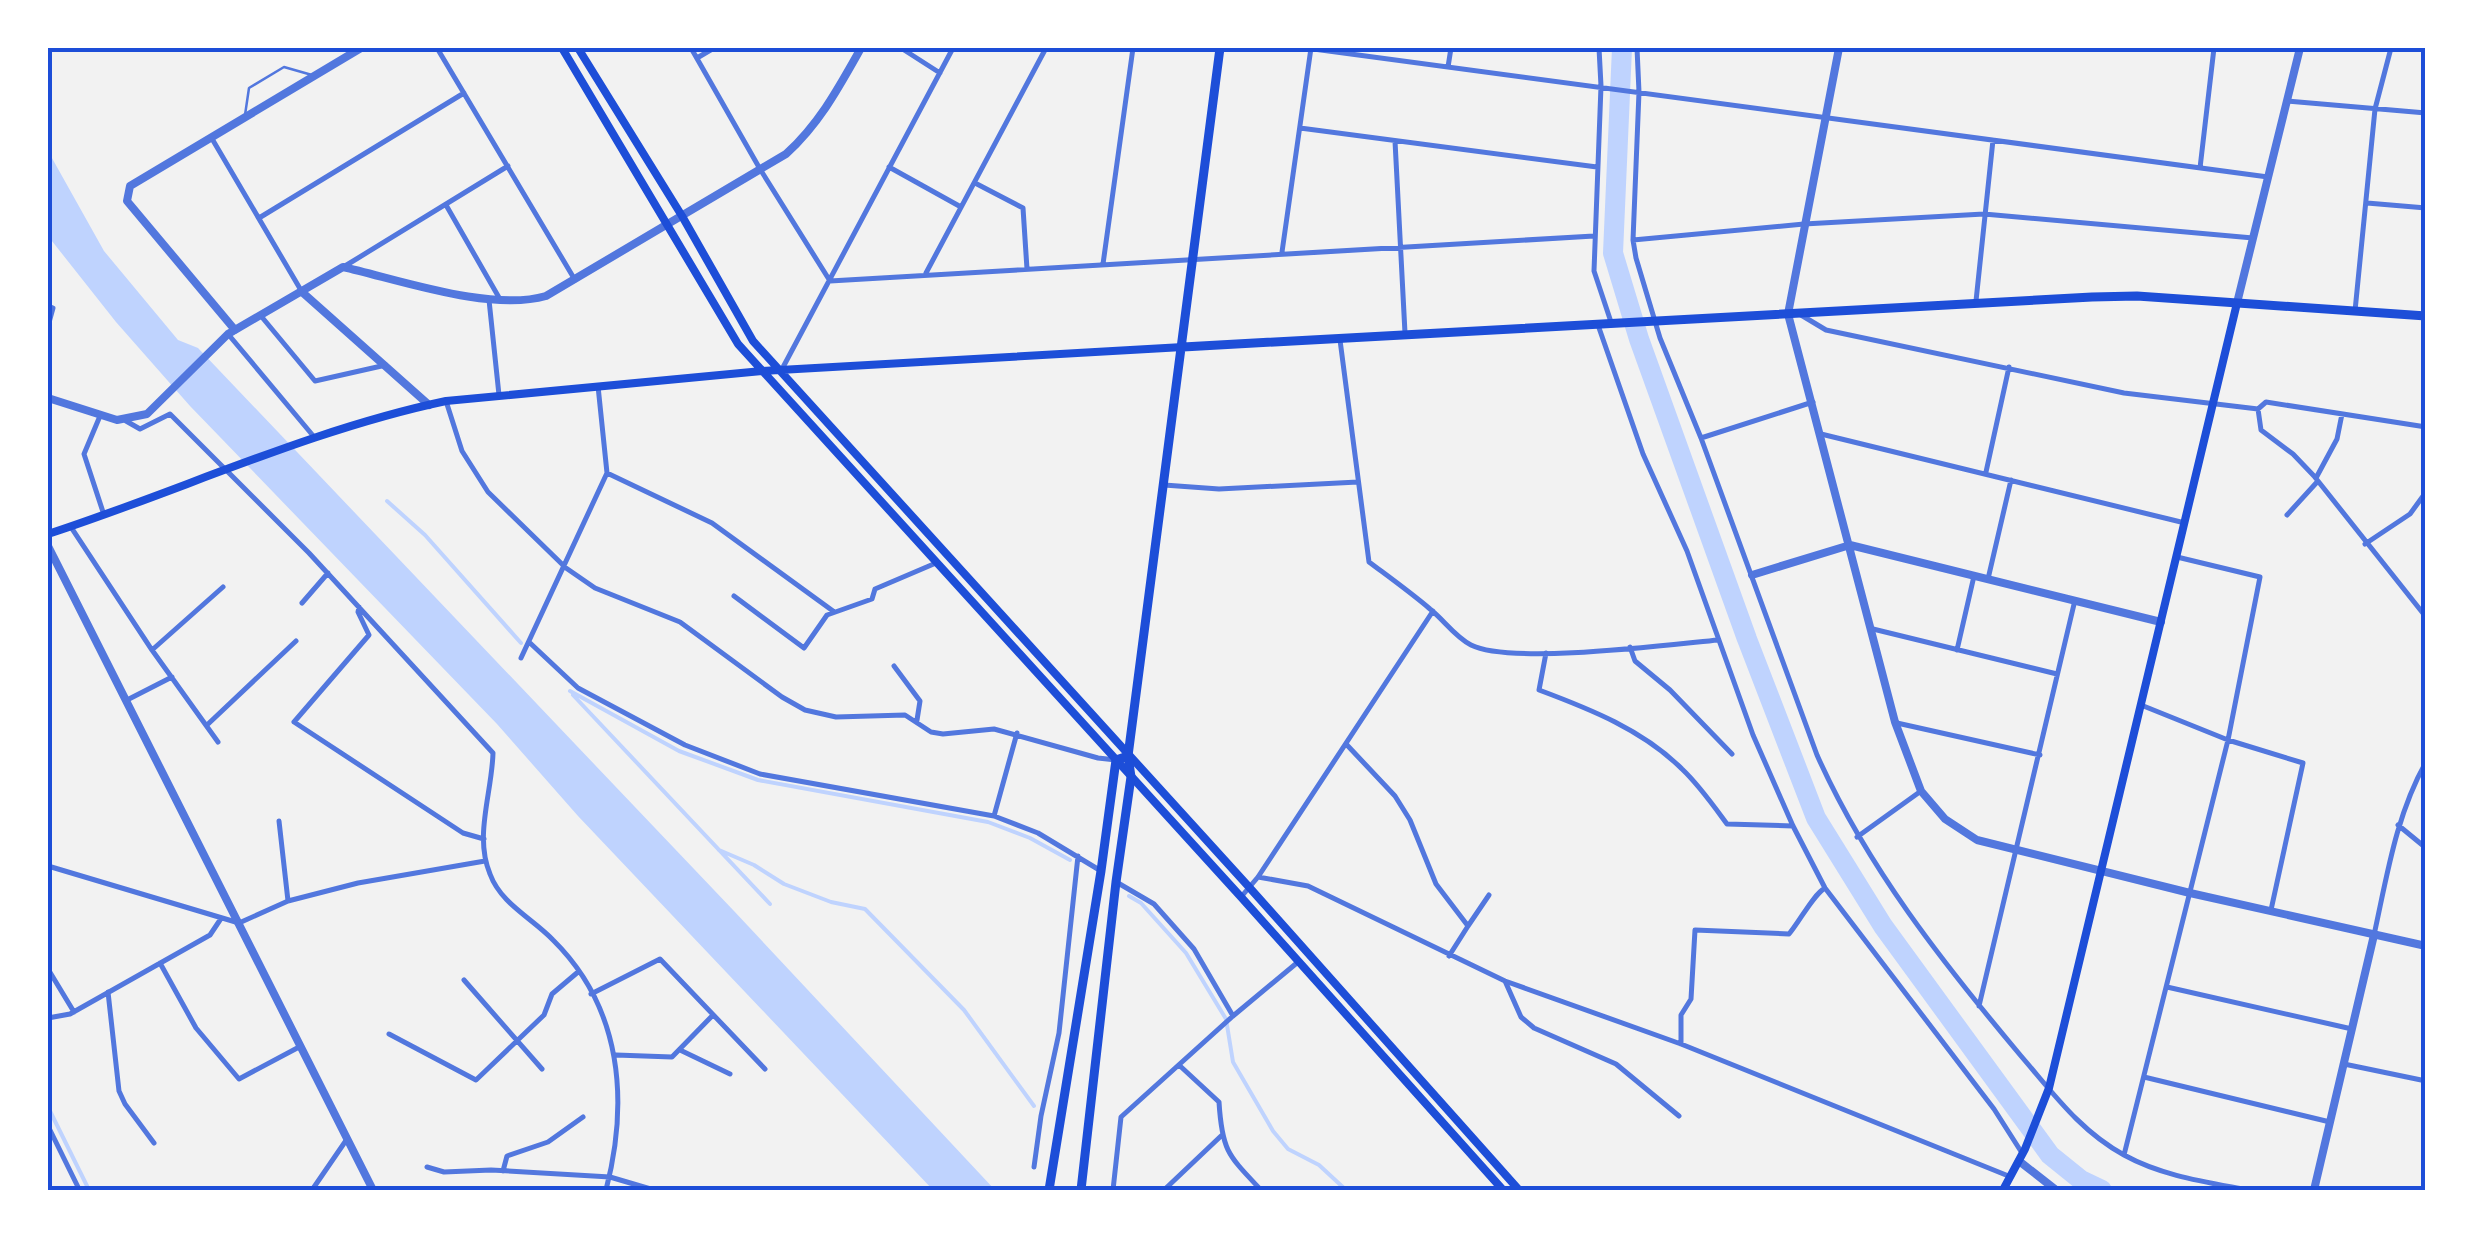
<svg xmlns="http://www.w3.org/2000/svg" width="2473" height="1238" viewBox="0 0 2473 1238" font-family="Spectral,serif">
  <style>
    .water { fill: #bfd3fe }
    .lines { fill: none; stroke-linecap: round; stroke-linejoin: round }
    .stream { stroke: #bfd3fe; stroke-width: 4 }
    .river { stroke: #bfd3fe; stroke-width: 20 }
    .service { stroke: #5277de; stroke-width: 2.5 }
    .minor { stroke: #5277de; stroke-width: 5 }
    .tertiary { stroke: #5277de; stroke-width: 8 }
    .secondary { stroke: #1d4ed8; stroke-width: 8 }
    .trunk { stroke: #1d4ed8; stroke-width: 9 }
    .neatline { fill: none; stroke: #1d4ed8; stroke-width: 4 }
  </style>
  <rect width="100%" height="100%" fill="#f2f2f2"/>
  <!-- water -->
  <path class="water" d="M 48,151 L 104,251 L 178,340 L 198,348 L 734,911 L 995,1190 L 933,1190 L 578,816 L 497,724 L 190,406 L 116,322 L 48,236 Z"/>
  <g class="lines">
    <!-- stream -->
    <path class="stream" d="M 387,501 L 425,535 L 521,643
      M 570,691 L 679,751 L 758,780 L 988,822 L 1030,838 L 1070,860
      M 573,695 L 770,904
      M 719,850 L 754,865 L 784,884 L 831,902 L 865,909 L 964,1010 L 1034,1106
      M 1129,896 L 1141,903 L 1186,953 L 1226,1019 L 1233,1062 L 1273,1131 L 1288,1149 L 1319,1165 L 1346,1190
      M 48,1107 L 89,1190"/>
    <!-- river -->
    <path class="river" d="M 1622,48 L 1613,253 L 1639,339 L 1747,639 L 1816,818 L 1883,926 L 2050,1155 L 2081,1180 L 2102,1190"/>
    <!-- service -->
    <path class="service" d="M 245,115 L 249,88 L 284,67 L 312,75"/>
    <!-- minor -->
    <path class="minor" d="M 437,48 L 575,280
      M 691,48 L 760,169 L 830,281
      M 901,48 L 940,73
      M 1306,48 L 2268,177
      M 1599,48 L 1601,86 L 1594,271 L 1611,322
      M 1637,48 L 1639,92 L 1633,240 L 1636,258 L 1660,338 L 1701,438 L 1817,755 C 1867,867 1943,963 2021,1056 C 2053,1093 2080,1131 2124,1155 C 2162,1176 2206,1182 2248,1190
      M 697,58 L 714,48
      M 1448,67 L 1451,48
      M 2287,101 L 2426,113
      M 1300,128 L 1597,167
      M 211,137 L 302,292
      M 1395,141 L 1405,333
      M 889,167 L 961,207
      M 2200,168 L 2214,48
      M 975,183 L 1023,208 L 1027,269
      M 2367,203 L 2426,208
      M 446,205 L 501,301
      M 259,218 L 464,93
      M 1633,240 L 1804,224 L 1984,214 L 2253,238
      M 1282,252 L 1311,48
      M 1103,264 L 1133,48
      M 345,266 L 508,166
      M 926,273 L 1046,48
      M 830,281 L 1594,236
      M 489,300 L 499,395
      M 1976,301 L 1993,140
      M 48,306 L 53,308 L 48,326
      M 2355,311 L 2375,109 L 2391,48
      M 1801,315 L 1826,330 L 2124,393 L 2258,409 L 2266,402 L 2426,427
      M 261,316 L 315,381 L 386,365
      M 1598,325 L 1643,454 L 1687,551 L 1753,735 L 1793,826 L 1825,888 L 1994,1109 L 2022,1153
      M 228,334 L 315,438
      M 1340,340 L 1369,562 C 1389,577 1410,592 1430,609 C 1444,620 1455,637 1471,645 C 1511,665 1667,645 1718,640
      M 781,371 L 953,48
      M 446,401 L 462,451 L 488,492 L 566,568 L 595,588 L 680,622 L 782,697 L 805,710 L 836,717 L 905,715 L 931,732 L 943,734 L 994,729 L 1098,758 L 1116,760
      M 2258,409 L 2261,430 L 2293,454 L 2314,476 L 2426,617
      M 100,416 L 84,454 L 104,515
      M 126,421 L 140,429 L 170,414 L 309,553 L 493,753 C 492,793 474,836 490,874 C 501,904 532,918 553,940 C 622,1008 629,1101 606,1190
      M 1821,434 L 2185,523
      M 1701,438 L 1813,402
      M 1986,472 L 2009,367
      M 607,473 L 712,523 L 833,611
      M 2316,478 L 2337,439 L 2342,414
      M 1164,485 L 1219,489 L 1358,482
      M 2287,515 L 2318,481
      M 71,527 L 152,650 L 218,742
      M 2365,544 L 2410,514 L 2426,492
      M 1988,579 L 2011,480
      M 734,596 L 804,648 L 827,615 L 872,599 L 875,589 L 936,563
      M 302,603 L 328,573
      M 359,607 L 358,612 L 369,635 L 294,722 L 463,833 L 484,839
      M 1873,629 L 2057,674
      M 529,642 L 578,688 L 685,745 L 760,774 L 994,816 L 1038,833 L 1101,871
      M 1630,647 L 1635,661 L 1670,690 L 1732,754
      M 152,650 L 223,587
      M 1957,650 L 1974,576
      M 1546,653 L 1539,690 C 1590,709 1643,730 1682,769 C 1699,785 1713,805 1727,824 L 1793,826
      M 521,658 L 607,473 L 598,386
      M 894,666 L 920,701 L 917,720
      M 127,700 L 172,677
      M 2141,705 L 2228,740 L 2303,763 L 2271,910
      M 1897,723 L 2040,755
      M 207,725 L 296,641
      M 1347,745 L 1395,796 L 1410,820 L 1436,884 L 1468,926 L 1449,956
      M 994,816 L 1017,733
      M 279,821 L 288,901
      M 2398,825 L 2426,848
      M 1857,837 L 1921,791
      M 48,866 L 239,923 L 288,901 L 358,883 L 485,861
      M 1258,877 L 1308,886 L 1505,981 L 1681,1044 L 2011,1177
      M 1118,883 L 1154,904 L 1194,949 L 1233,1016 L 1298,962
      M 1241,897 L 1258,877 L 1433,611
      M 1468,926 L 1489,895
      M 2374,935 C 2387,876 2396,815 2426,762
      M 160,963 L 196,1028 L 239,1079 L 301,1046
      M 48,969 L 74,1012
      M 464,980 L 542,1069
      M 1505,981 L 1521,1017 L 1534,1028 L 1616,1064 L 1679,1116
      M 2167,987 L 2352,1029
      M 108,992 L 119,1091 L 125,1104 L 154,1143
      M 591,994 L 660,959 L 765,1069
      M 1979,1006 L 2075,600
      M 48,1018 L 70,1014 L 210,935 L 220,920
      M 389,1034 L 476,1080 L 544,1015 L 552,994 L 578,972
      M 1681,1044 L 1681,1015 L 1691,999 L 1695,930 L 1789,934 C 1800,921 1813,895 1825,888
      M 680,1050 L 730,1074
      M 616,1055 L 672,1057 L 713,1015
      M 2344,1064 L 2426,1081
      M 1179,1065 L 1219,1102 C 1222,1151 1228,1155 1261,1190
      M 2144,1077 L 2330,1122
      M 48,1126 L 78,1187 L 71,1190
      M 2124,1155 L 2228,740 L 2260,577 L 2177,557
      M 427,1167 L 444,1172 L 491,1170 L 610,1177 L 654,1190
      M 1034,1167 L 1041,1116 L 1059,1033 L 1078,856
      M 503,1171 L 507,1156 L 548,1142 L 583,1117
      M 312,1190 L 347,1139
      M 1113,1190 L 1121,1117 L 1233,1016
      M 1164,1190 L 1221,1136"/>
    <!-- tertiary -->
    <path class="tertiary" d="M 1839,48 L 1788,314 L 1895,722 L 1921,791 L 1945,819 L 1977,840 L 2190,893 L 2426,946
      M 302,292 L 429,405
      M 2237,303 L 2300,48
      M 235,330 L 127,201 L 130,186 L 361,48
      M 48,398 L 117,420 L 147,414 L 228,334 L 343,267 C 400,280 491,312 546,296 L 786,154 C 820,123 839,87 861,48
      M 48,546 L 373,1190
      M 1752,575 L 1850,545 L 2161,622
      M 2019,1161 L 2056,1190
      M 2314,1190 L 2374,935"/>
    <!-- secondary -->
    <path class="secondary" d="M 562,48 L 738,344 L 1241,897 L 1503,1190
      M 578,48 L 682,216 L 753,341 L 1249,887 L 1519,1190
      M 48,534 C 180,491 309,430 446,401 L 762,371 L 1183,347
      M 2003,1190 L 2025,1149 L 2049,1088 L 2237,303"/>
    <!-- trunk -->
    <path class="trunk" d="M 1183,347 L 2092,297 L 2137,296 L 2426,316
      M 1049,1190 L 1101,871 L 1116,760 L 1128,756
      M 1081,1190 L 1116,882 L 1131,777 L 1128,756 L 1220,48"/>
  </g>
  <!-- border -->
  <rect width="2473" height="1238" fill="none" stroke="#ffffff" stroke-width="100"/>
  <rect x="50" y="50" width="2373" height="1138" class="neatline"/>
</svg>
